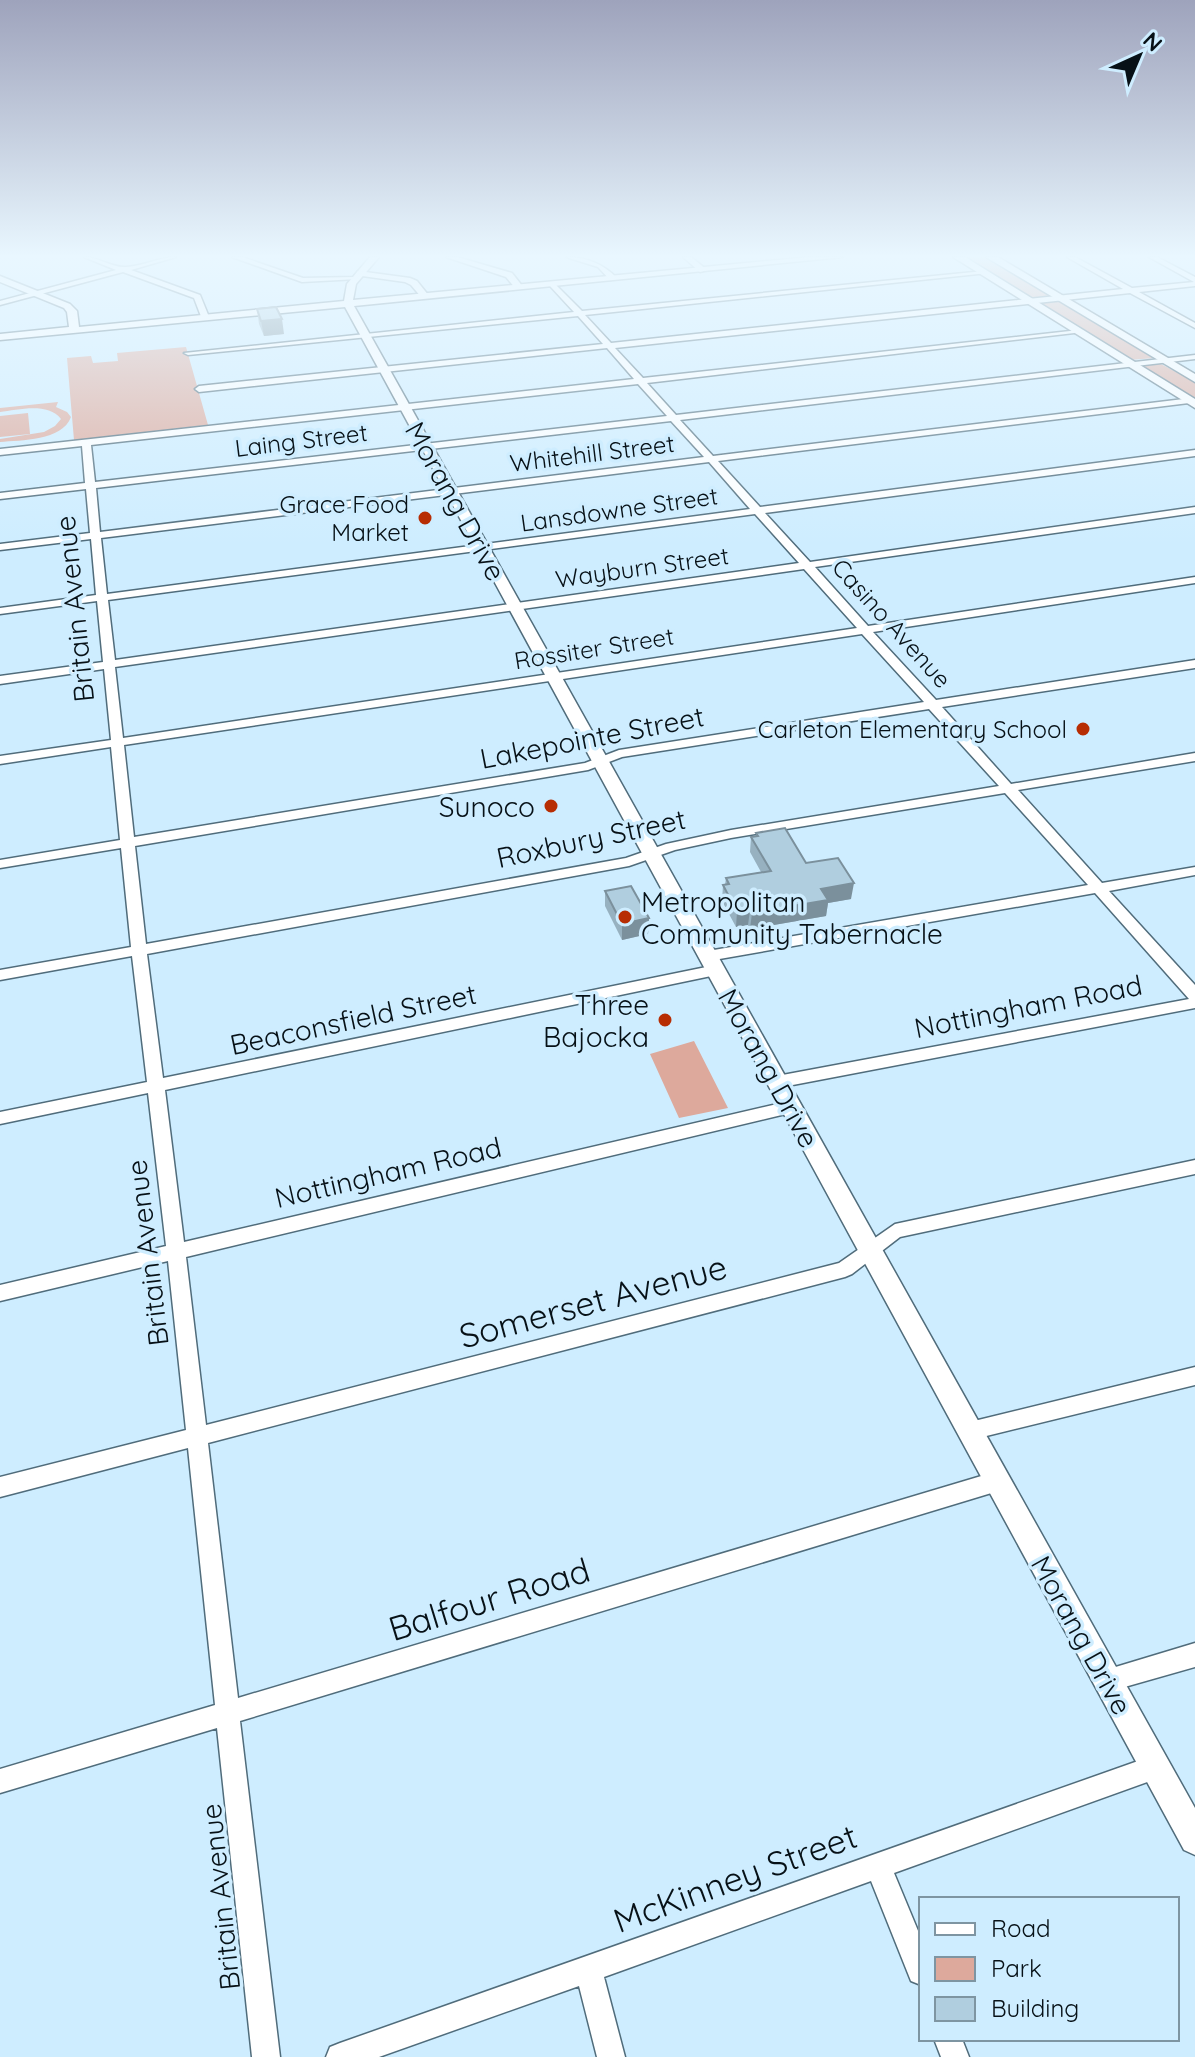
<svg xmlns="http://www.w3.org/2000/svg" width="1195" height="2057" viewBox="0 0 1195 2057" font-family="Quicksand,sans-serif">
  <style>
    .green { fill: #dda99c }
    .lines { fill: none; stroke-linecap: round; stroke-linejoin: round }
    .minor-casing { stroke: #506c7b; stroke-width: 3 }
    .tertiary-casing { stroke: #506c7b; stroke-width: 3 }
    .secondary-casing { stroke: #506c7b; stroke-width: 3 }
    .minor { fill: #fff; fill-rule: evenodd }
    .tertiary { fill: #fff; fill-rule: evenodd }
    .secondary { fill: #fff; fill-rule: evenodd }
    .wall { fill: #97b1c0 }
    .shaded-wall { fill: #7b909c }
    .building { fill: #b0cedf; stroke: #7b909c; stroke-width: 2 }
    .poi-dot { fill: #b72d03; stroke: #ceedff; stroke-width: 3 }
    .labels { text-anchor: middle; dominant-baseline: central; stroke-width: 7; stroke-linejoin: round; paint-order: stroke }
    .far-street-label { font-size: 24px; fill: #071117; stroke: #ceedff }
    .far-poi-label { font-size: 24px; fill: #071117; stroke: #ceedff; text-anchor: end }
    .street-label { font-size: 28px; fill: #071117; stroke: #ceedff }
    .poi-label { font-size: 28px; fill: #071117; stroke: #ceedff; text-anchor: end }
    .near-street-label { font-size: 34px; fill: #071117; stroke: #ceedff }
  </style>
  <rect width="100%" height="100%" fill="#ceedff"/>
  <!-- green -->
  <path class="green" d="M 962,257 L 987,257 L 1052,296 L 1029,298 Z
    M 1059,301 L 1154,357 L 1155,358 L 1129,360 L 1037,303 Z
    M 186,347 L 208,425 L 74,440 L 67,358 L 91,356 L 93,363 L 118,361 L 117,353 Z
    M 1159,363 L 1195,382 L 1195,400 L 1141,366 Z
    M 58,402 L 56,407 L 67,412 L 71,417 C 62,441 21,440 0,442 L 0,439 L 44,432 L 55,426 L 61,419 C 48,402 18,410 0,412 L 0,408 Z
    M 28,413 L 30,434 L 0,437 L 0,416 Z
    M 694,1041 L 728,1108 L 679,1118 L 650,1054 Z"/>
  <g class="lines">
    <!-- minor casing -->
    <g class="minor-casing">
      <path id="minor" d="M 84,257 C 98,257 113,268 126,267 C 144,266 159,257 176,257 L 131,270 L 200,295 L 209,317 L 202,319 L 194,298 L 123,272 L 0,305 L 0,301 L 116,270 Z
        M 232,257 L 242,257 L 303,278 L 354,277 L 358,279 L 302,282 Z
        M 446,257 L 457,257 L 512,273 L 523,287 L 516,289 L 506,277 Z
        M 566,257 C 586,257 602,263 617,278 L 610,280 L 598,267 Z
        M 683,257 L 691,257 L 707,270 L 700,272 Z
        M 1067,257 L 1075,257 L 1132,288 L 1194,282 L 1149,257 L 1157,257 L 1195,277 L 1195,286 L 1139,292 L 1195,323 L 1195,328 L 1130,293 L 615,348 L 643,378 L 1079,330 L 1083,332 L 647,383 L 676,415 L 1195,355 L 1195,359 L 680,420 L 713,456 L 1192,398 L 1193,400 L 1189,403 L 718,461 L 760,507 L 1195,450 L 1195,456 L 765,513 L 810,562 L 1195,507 L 1195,513 L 815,567 L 868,626 L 1195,577 L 1195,583 L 873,632 L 936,700 L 1195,660 L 1195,668 L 942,707 L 1011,784 L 1195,753 L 1195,761 L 1018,790 L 1102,883 L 1195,867 L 1195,875 L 1109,891 L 1195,985 L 1195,1008 L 777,1088 L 771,1086 L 769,1082 L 771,1078 L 777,1076 L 1189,999 L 1095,893 L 708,961 L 700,956 L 708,951 L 1088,885 L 1005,793 L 731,838 L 675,850 L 629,866 L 147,954 L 163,1078 L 716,965 L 724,970 L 716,975 L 165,1090 L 184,1242 L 790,1101 L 796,1103 L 798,1107 L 796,1111 L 790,1113 L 186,1257 L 206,1425 L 839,1263 L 895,1224 L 1195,1160 L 1195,1174 L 900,1237 L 852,1274 L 845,1277 L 208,1443 L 238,1698 L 998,1471 L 1006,1474 L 1009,1481 L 1006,1488 L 998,1491 L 240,1721 L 280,2057 L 252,2057 L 217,1728 L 0,1793 L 0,1769 L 215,1705 L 188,1448 L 0,1497 L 0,1477 L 186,1430 L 168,1261 L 0,1301 L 0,1285 L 166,1246 L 148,1093 L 0,1124 L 0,1112 L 147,1082 L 132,956 L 0,980 L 0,970 L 131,947 L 121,848 L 0,868 L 0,860 L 120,840 L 111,747 L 0,764 L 0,756 L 111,740 L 104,669 L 0,684 L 0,676 L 103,662 L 97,601 L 0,614 L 0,608 L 96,595 L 91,539 L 0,550 L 0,544 L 90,533 L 86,489 L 0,499 L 0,493 L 85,483 L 82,446 L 0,455 L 0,449 L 634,379 L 607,348 L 199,392 L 195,389 L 199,386 L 603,344 L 578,316 L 188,355 L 184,353 L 574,312 L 550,286 L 553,282 L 582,311 L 984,271 L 988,273 L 585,315 L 611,343 L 1123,289 ZM 638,384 L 667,416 L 95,482 L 91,445 ZM 671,421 L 704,457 L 100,532 L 96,488 ZM 709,462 L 750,509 L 107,594 L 101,538 ZM 755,514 L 799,563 L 115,660 L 108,600 ZM 804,569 L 857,628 L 123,738 L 115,667 ZM 862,634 L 924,702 L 619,750 L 585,763 L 134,837 L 124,745 ZM 929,709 L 999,786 L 731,830 L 666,844 L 626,858 L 146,944 L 135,846 L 588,770 L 622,757 Z
        M 358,271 L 410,278 L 417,281 L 429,296 L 422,298 L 411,285 L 405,282 L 355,275 Z
        M 1195,1367 L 1195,1385 L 970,1440 L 963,1438 L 960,1431 L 963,1424 L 970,1422 Z
        M 1195,1643 L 1195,1667 L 1107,1692 L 1099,1688 L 1095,1680 L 1099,1672 Z
        M 1155,1755 L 1164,1758 L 1167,1767 L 1164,1776 L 894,1873 L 921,1938 L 921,1985 L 911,1981 L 871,1881 L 604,1977 L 625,2057 L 597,2057 L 579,1986 L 379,2057 L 326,2057 L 330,2047 L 340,2043 Z
        M 934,2039 L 962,2039 L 969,2057 L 941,2057 Z"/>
    </g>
    <!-- tertiary casing -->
    <g class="tertiary-casing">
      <path id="tertiary" d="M 370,257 L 379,257 L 356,284 L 353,300 L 810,257 L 843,257 L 354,306 L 1195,1808 L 1195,1855 L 1184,1850 L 345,307 L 0,340 L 0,334 L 69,327 L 67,312 L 64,308 L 0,282 L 0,276 L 70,304 L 77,311 L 79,327 L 344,301 L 347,284 Z"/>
    </g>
    <!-- secondary casing -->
    <g class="secondary-casing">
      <path id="secondary" d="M 953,257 L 965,257 L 1195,399 L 1195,408 Z
        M 986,257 L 998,257 L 1195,374 L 1195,382 Z"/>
    </g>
    <!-- minor -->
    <use href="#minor" class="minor"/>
    <!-- tertiary -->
    <use href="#tertiary" class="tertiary"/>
    <!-- secondary -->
    <use href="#secondary" class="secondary"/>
  </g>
  <!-- wall -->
  <path class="wall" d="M 257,309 L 284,334 L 264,336 L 259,324 Z
    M 756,833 L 806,863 L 851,899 L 828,903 L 826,916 L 750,929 L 748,925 L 736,927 L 722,901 L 723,885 L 725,885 L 726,878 L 761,872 L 750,852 L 751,837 L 756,836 Z
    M 605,891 L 649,918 L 648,934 L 622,940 L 605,906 Z"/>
  <!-- shaded-wall -->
  <path class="shaded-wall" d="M 282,319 L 284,334 L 264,336 L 261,321 Z
    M 854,883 L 851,899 L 828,903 L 826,916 L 750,929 L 752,913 L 821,889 Z
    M 750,910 L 748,925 L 736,927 L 737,912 Z
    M 649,918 L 648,934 L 622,940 L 622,924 Z"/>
  <!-- building -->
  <path class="building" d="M 276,307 L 282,319 L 261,321 L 257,309 Z
    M 785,828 L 806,863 L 838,858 L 854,883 L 821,889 L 828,900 L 752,913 L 750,910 L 737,912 L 723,885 L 729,884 L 726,878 L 771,871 L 751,837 L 758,836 L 756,833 Z
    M 631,886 L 649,918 L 622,924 L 605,891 Z"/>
  <!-- sky -->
  <linearGradient id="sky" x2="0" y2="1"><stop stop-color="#9ea3bc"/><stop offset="0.47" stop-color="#e9f7ff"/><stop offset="1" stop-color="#e9f7ff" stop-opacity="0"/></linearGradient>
  <rect width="1195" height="545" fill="url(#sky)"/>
  <!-- markers -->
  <g class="poi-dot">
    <circle cx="425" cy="518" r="8"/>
    <circle cx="1083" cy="729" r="8"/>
    <circle cx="551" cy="806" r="8"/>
    <circle cx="625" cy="917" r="8"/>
    <circle cx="665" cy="1020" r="8"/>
  </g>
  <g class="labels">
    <!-- far-street labels -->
    <g class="far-street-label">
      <text transform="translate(301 440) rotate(-7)">Laing Street</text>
      <text transform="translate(592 453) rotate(-7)">Whitehill Street</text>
      <text transform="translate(619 509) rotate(-8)">Lansdowne Street</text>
      <text transform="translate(642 567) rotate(-8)">Wayburn Street</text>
      <text transform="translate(892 623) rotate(48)">Casino Avenue</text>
      <text transform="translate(594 648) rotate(-9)">Rossiter Street</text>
    </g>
    <!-- far-poi labels -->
    <g class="far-poi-label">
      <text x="409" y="504">Grace Food<tspan x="409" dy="28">Market</tspan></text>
      <text x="1067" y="729">Carleton Elementary School</text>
    </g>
    <!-- street labels -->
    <g class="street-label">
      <text transform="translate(456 501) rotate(61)">Morang Drive</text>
      <text transform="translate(74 609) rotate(-96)">Britain Avenue</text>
      <text transform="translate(592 737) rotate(-11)">Lakepointe Street</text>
      <text transform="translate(591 838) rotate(-12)">Roxbury Street</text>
      <text transform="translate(1028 1006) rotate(-11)">Nottingham Road</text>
      <text transform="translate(353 1019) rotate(-12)">Beaconsfield Street</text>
      <text transform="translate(769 1068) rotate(61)">Morang Drive</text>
      <text transform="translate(388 1172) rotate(-13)">Nottingham Road</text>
      <text transform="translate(147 1253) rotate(-97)">Britain Avenue</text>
      <text transform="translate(1082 1635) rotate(61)">Morang Drive</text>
      <text transform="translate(220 1897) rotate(-96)">Britain Avenue</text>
    </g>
    <!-- poi labels -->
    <g class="poi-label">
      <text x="535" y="806">Sunoco</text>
      <text x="641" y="901" text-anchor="start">Metropolitan<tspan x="641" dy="32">Community Tabernacle</tspan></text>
      <text x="649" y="1004">Three<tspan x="649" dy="32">Bajocka</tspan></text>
    </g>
    <!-- near-street labels -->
    <g class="near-street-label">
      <text transform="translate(593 1301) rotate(-15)">Somerset Avenue</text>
      <text transform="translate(489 1599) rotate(-17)">Balfour Road</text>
      <text transform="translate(735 1878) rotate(-20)">McKinney Street</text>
    </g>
  </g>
  <!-- legend -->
  <rect x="919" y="1897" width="260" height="144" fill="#ceedff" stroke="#7e95a2" stroke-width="2"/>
  <rect x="935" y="1923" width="40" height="12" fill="#ffffff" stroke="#7e95a2" stroke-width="2"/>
  <text x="991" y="1937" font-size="24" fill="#071117">Road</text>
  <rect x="935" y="1957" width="40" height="24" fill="#dda99c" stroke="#7e95a2" stroke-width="2"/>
  <text x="991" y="1977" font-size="24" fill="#071117">Park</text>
  <rect x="935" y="1997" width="40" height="24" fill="#b0cedf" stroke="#7e95a2" stroke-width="2"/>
  <text x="991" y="2017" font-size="24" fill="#071117">Building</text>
  <!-- north arrow -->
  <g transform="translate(1139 56) rotate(44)" stroke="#ceedff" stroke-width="6" paint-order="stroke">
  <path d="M0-6L14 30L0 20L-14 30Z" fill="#071117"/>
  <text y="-12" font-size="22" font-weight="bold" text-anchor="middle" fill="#071117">N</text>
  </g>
</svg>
